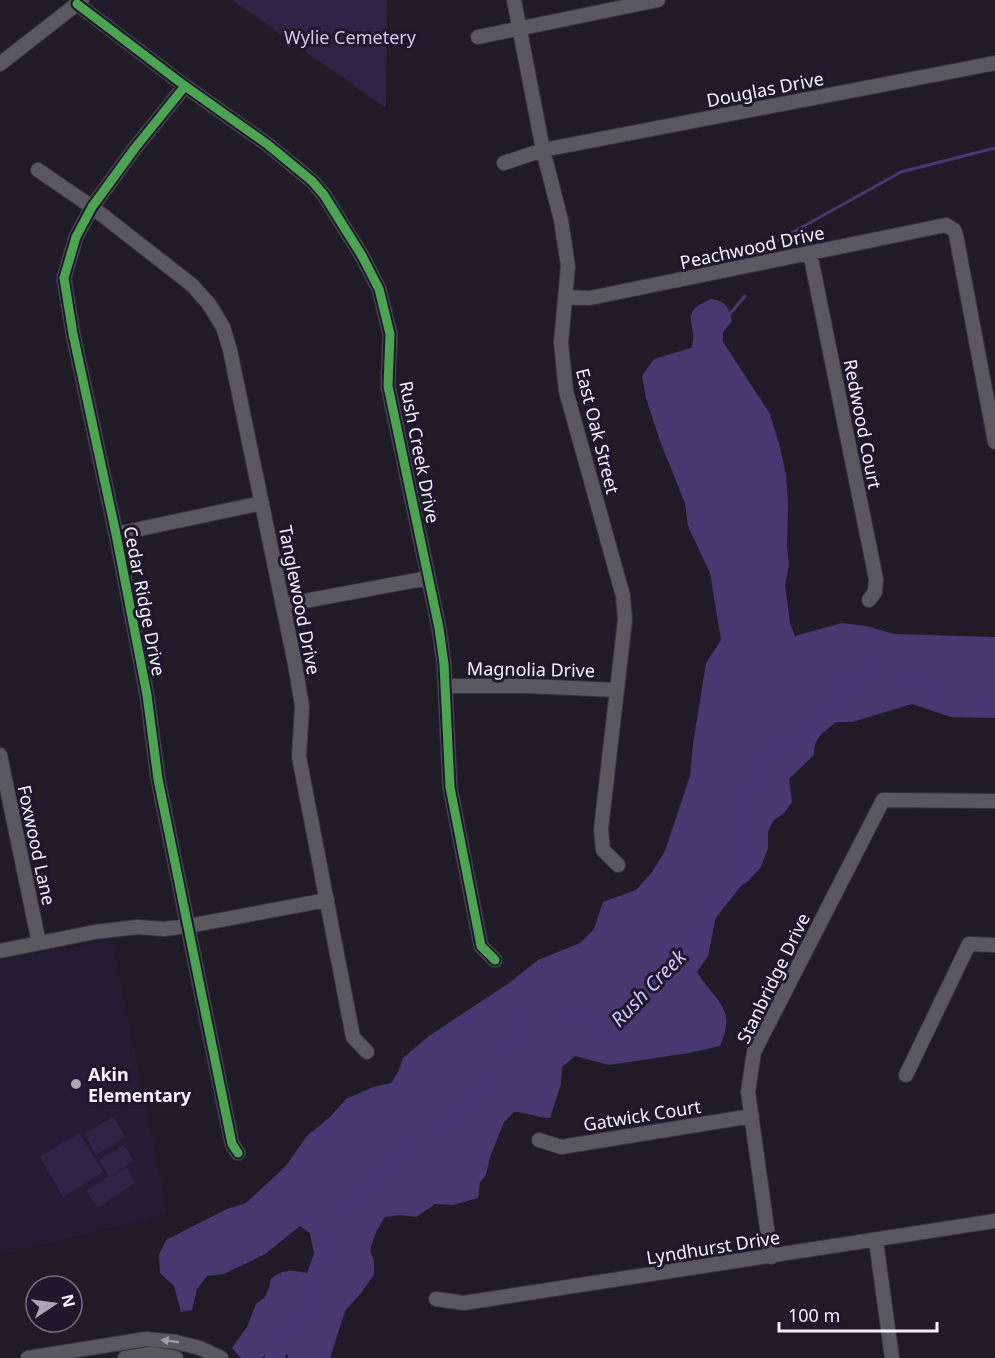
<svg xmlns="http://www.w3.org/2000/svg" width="995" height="1358" viewBox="0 0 995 1358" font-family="'Noto Sans',sans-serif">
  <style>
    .built { fill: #221d34 }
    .green { fill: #2d2546 }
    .forest { fill: #473871 }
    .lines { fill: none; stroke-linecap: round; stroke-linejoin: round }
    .stream { stroke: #473772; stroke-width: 3 }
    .river { stroke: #473772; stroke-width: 20 }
    .minor-casing { stroke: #37363e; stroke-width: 16 }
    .minor { stroke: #595760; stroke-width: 14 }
    .cycleway-casing { stroke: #1d182b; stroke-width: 13 }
    .cycleway { stroke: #4ca352; stroke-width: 9 }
    .oneway { fill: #9e9ca8 }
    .poi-dot { fill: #a9a6b3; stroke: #1d182b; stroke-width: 2 }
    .labels { text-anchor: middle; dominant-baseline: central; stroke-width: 6; stroke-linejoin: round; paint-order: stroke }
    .park-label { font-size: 18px; fill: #d0c9ef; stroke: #1d182b }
    .street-label { font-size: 18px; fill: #f3f1ff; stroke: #1d182b }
    .poi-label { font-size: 18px; font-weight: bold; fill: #f3f1ff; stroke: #1d182b; text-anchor: start }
    .water-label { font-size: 20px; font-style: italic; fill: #cfc4fe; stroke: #1d182b }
  </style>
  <rect width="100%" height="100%" fill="#1f1c27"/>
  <!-- built -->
  <path class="built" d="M 112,940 L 168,1214 L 0,1255 L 0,960 Z"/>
  <!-- green -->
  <path class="green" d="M 232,0 L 387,0 L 386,108 Z
    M 113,1117 L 126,1137 L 96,1155 L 84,1134 Z
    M 79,1133 L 103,1172 L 63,1197 L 40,1157 Z
    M 124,1145 L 134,1161 L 113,1174 L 127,1168 L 135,1183 L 98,1208 L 86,1191 L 109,1176 L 99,1160 Z"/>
  <!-- forest -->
  <path class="forest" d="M 711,299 C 726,301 729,307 732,321 L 723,332 L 723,342 L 770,414 L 780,447 L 786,475 L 788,505 L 787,546 L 789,565 L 785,585 L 790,623 L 795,636 L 842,623 L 866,626 L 894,634 L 995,637 L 995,718 L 951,717 L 912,704 L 852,722 L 836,722 C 823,733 814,737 814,755 L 789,779 L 792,802 L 784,813 L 773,821 L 768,832 L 768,848 L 761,867 L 748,881 L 728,895 L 716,916 L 708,956 L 697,972 C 716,1003 737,1007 720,1046 L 689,1053 L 609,1065 L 575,1056 L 562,1067 L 561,1084 L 550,1118 C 537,1118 528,1112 514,1112 L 504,1122 L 490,1157 L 486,1175 L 480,1182 L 478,1198 L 453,1205 L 435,1204 L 416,1217 L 400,1215 L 385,1217 L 376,1232 L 370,1250 L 374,1261 L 374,1275 L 361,1293 L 345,1311 L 330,1358 L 288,1358 L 288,1355 L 276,1351 L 261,1358 L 241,1358 L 232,1348 L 247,1327 L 256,1304 L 264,1298 L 269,1288 L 271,1279 C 283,1268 293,1270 308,1273 L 315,1259 L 310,1233 L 300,1226 L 265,1254 L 224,1274 L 207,1276 L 197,1289 L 192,1310 L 181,1312 L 174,1286 L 160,1273 L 159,1255 L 166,1240 L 227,1209 L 246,1203 L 286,1166 L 307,1136 L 330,1117 L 346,1099 L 373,1087 L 391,1083 L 398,1072 L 403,1058 L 429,1036 L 509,983 L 538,960 L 580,943 L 594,929 L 603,902 L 636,890 L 652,872 L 665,851 L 690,776 L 693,744 L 706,663 L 721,640 L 710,573 L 688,526 L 685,503 L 660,441 L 646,398 L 642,376 L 654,359 L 691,348 C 700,324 675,314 711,299 Z"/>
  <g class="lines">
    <!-- stream -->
    <path class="stream" d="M 777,241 L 901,172 L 995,148
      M 676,378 L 745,296
      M 689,396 L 691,439 L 702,456 L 708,485 L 709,522 L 730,558 L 748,652 L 758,683 L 760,720 L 745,750 L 734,811"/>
    <!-- river -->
    <path class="river" d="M 275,1358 L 276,1351 L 308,1301 L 337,1218 L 390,1157 L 421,1139 L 477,1091 L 500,1058 L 522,1017 L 537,1006 L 580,1015 L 594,1032 L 610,1031 L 631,1004 L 699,935 L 707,913 L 750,858 L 749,840 L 734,811 L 766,752 L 791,741 L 819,713 L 841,685 L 866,668 L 904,675 L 929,692 L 944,692 L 986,685 L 995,686"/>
    <!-- minor casing -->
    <g class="minor-casing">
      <path id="minor" d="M 514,0 L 543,150 L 561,220 L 568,266 L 561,343 L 566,391 L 623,596 L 625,620 L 601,829 L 603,850 L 618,865
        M 77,4 L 185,86 L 267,144 L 312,181 L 324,195 L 362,256 L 379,289 L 390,334 L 388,386 L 439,628 L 444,664 L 450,787 L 481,946 L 495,960
        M 478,37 L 658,0
        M 0,64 L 82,0
        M 185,86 L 135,148 L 92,207 L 76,237 L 64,278 L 73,334 L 116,534 L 147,695 L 158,779 L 232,1144 L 238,1153
        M 504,163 L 543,150 L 995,63
        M 38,170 L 92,207 L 192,285 L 209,304 L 223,327 L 230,350 L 295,664 L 302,706 L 299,757 L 353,1037 L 367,1052
        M 810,253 L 876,579 L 875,592 L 869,600
        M 565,297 L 590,298 L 946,225 L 954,230 L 956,235 L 995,442
        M 116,534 L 262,503
        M 283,605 L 428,578
        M 445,686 L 526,686 L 617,690
        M 0,755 L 39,943
        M 0,951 L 95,932 L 138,927 L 164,929 L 188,926 L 327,900
        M 906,1075 L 969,944 L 995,945
        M 539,1140 L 561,1147 L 752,1116
        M 876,1241 L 892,1358
        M 771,1257 L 748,1092 L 754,1052 L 883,800 L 995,801
        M 436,1299 L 464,1303 L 995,1221
        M 28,1358 L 146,1339 L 176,1342 L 200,1348 L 221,1358
        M 125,1358 L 151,1354 L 176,1358"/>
    </g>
    <!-- minor -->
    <use href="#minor" class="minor"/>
    <!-- cycleway casing -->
    <g class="cycleway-casing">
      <path id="cycleway" d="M 77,4 L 185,86 L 267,144 L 312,181 L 324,195 L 362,256 L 379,289 L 390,334 L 388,386 L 439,628 L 444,664 L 450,787 L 481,946 L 495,960
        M 185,86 L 135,148 L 92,207 L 76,237 L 64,278 L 73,334 L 116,534 L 147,695 L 158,779 L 232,1144 L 238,1153"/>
    </g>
    <!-- cycleway -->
    <use href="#cycleway" class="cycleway"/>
  </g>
  <!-- one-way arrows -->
  <defs><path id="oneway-solid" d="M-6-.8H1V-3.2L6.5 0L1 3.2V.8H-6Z" transform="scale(1.5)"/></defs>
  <use class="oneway" href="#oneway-solid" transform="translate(170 1341) rotate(-173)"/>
  <!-- markers -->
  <circle class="poi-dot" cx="76" cy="1084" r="6"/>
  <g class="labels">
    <!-- park labels -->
    <g class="park-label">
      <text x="350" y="37">Wylie Cemetery</text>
    </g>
    <!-- street labels -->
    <g class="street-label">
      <text transform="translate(765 89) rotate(-11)">Douglas Drive</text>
      <text transform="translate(752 247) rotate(-12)">Peachwood Drive</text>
      <text transform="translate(863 424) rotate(79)">Redwood Court</text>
      <text transform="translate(598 431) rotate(76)">East Oak Street</text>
      <text transform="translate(420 452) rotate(79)">Rush Creek Drive</text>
      <text transform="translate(300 600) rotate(79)">Tanglewood Drive</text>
      <text transform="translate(145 601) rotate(79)">Cedar Ridge Drive</text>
      <text transform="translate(531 669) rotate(1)">Magnolia Drive</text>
      <text transform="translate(37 845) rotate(78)">Foxwood Lane</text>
      <text transform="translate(773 978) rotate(-64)">Stanbridge Drive</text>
      <text transform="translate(642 1115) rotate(-9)">Gatwick Court</text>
      <text transform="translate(713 1247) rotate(-9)">Lyndhurst Drive</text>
    </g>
    <!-- poi labels -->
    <g class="poi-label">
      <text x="88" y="1074">Akin<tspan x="88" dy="21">Elementary</tspan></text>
    </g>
    <!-- water labels -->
    <g class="water-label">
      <text transform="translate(648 988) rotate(-46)">Rush Creek</text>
    </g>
  </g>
  <!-- north arrow -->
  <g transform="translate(54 1304) rotate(77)"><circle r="28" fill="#1d182b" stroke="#736f80" stroke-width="1.5"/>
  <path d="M0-4.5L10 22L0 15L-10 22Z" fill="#a9a6b3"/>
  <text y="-9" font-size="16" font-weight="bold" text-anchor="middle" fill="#f3f1ff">N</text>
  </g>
  <!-- scale -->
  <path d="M779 1322v9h158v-9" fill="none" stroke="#f3f1ff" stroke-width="3"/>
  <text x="788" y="1322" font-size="18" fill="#f3f1ff" stroke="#1d182b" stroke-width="4.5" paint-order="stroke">100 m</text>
</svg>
